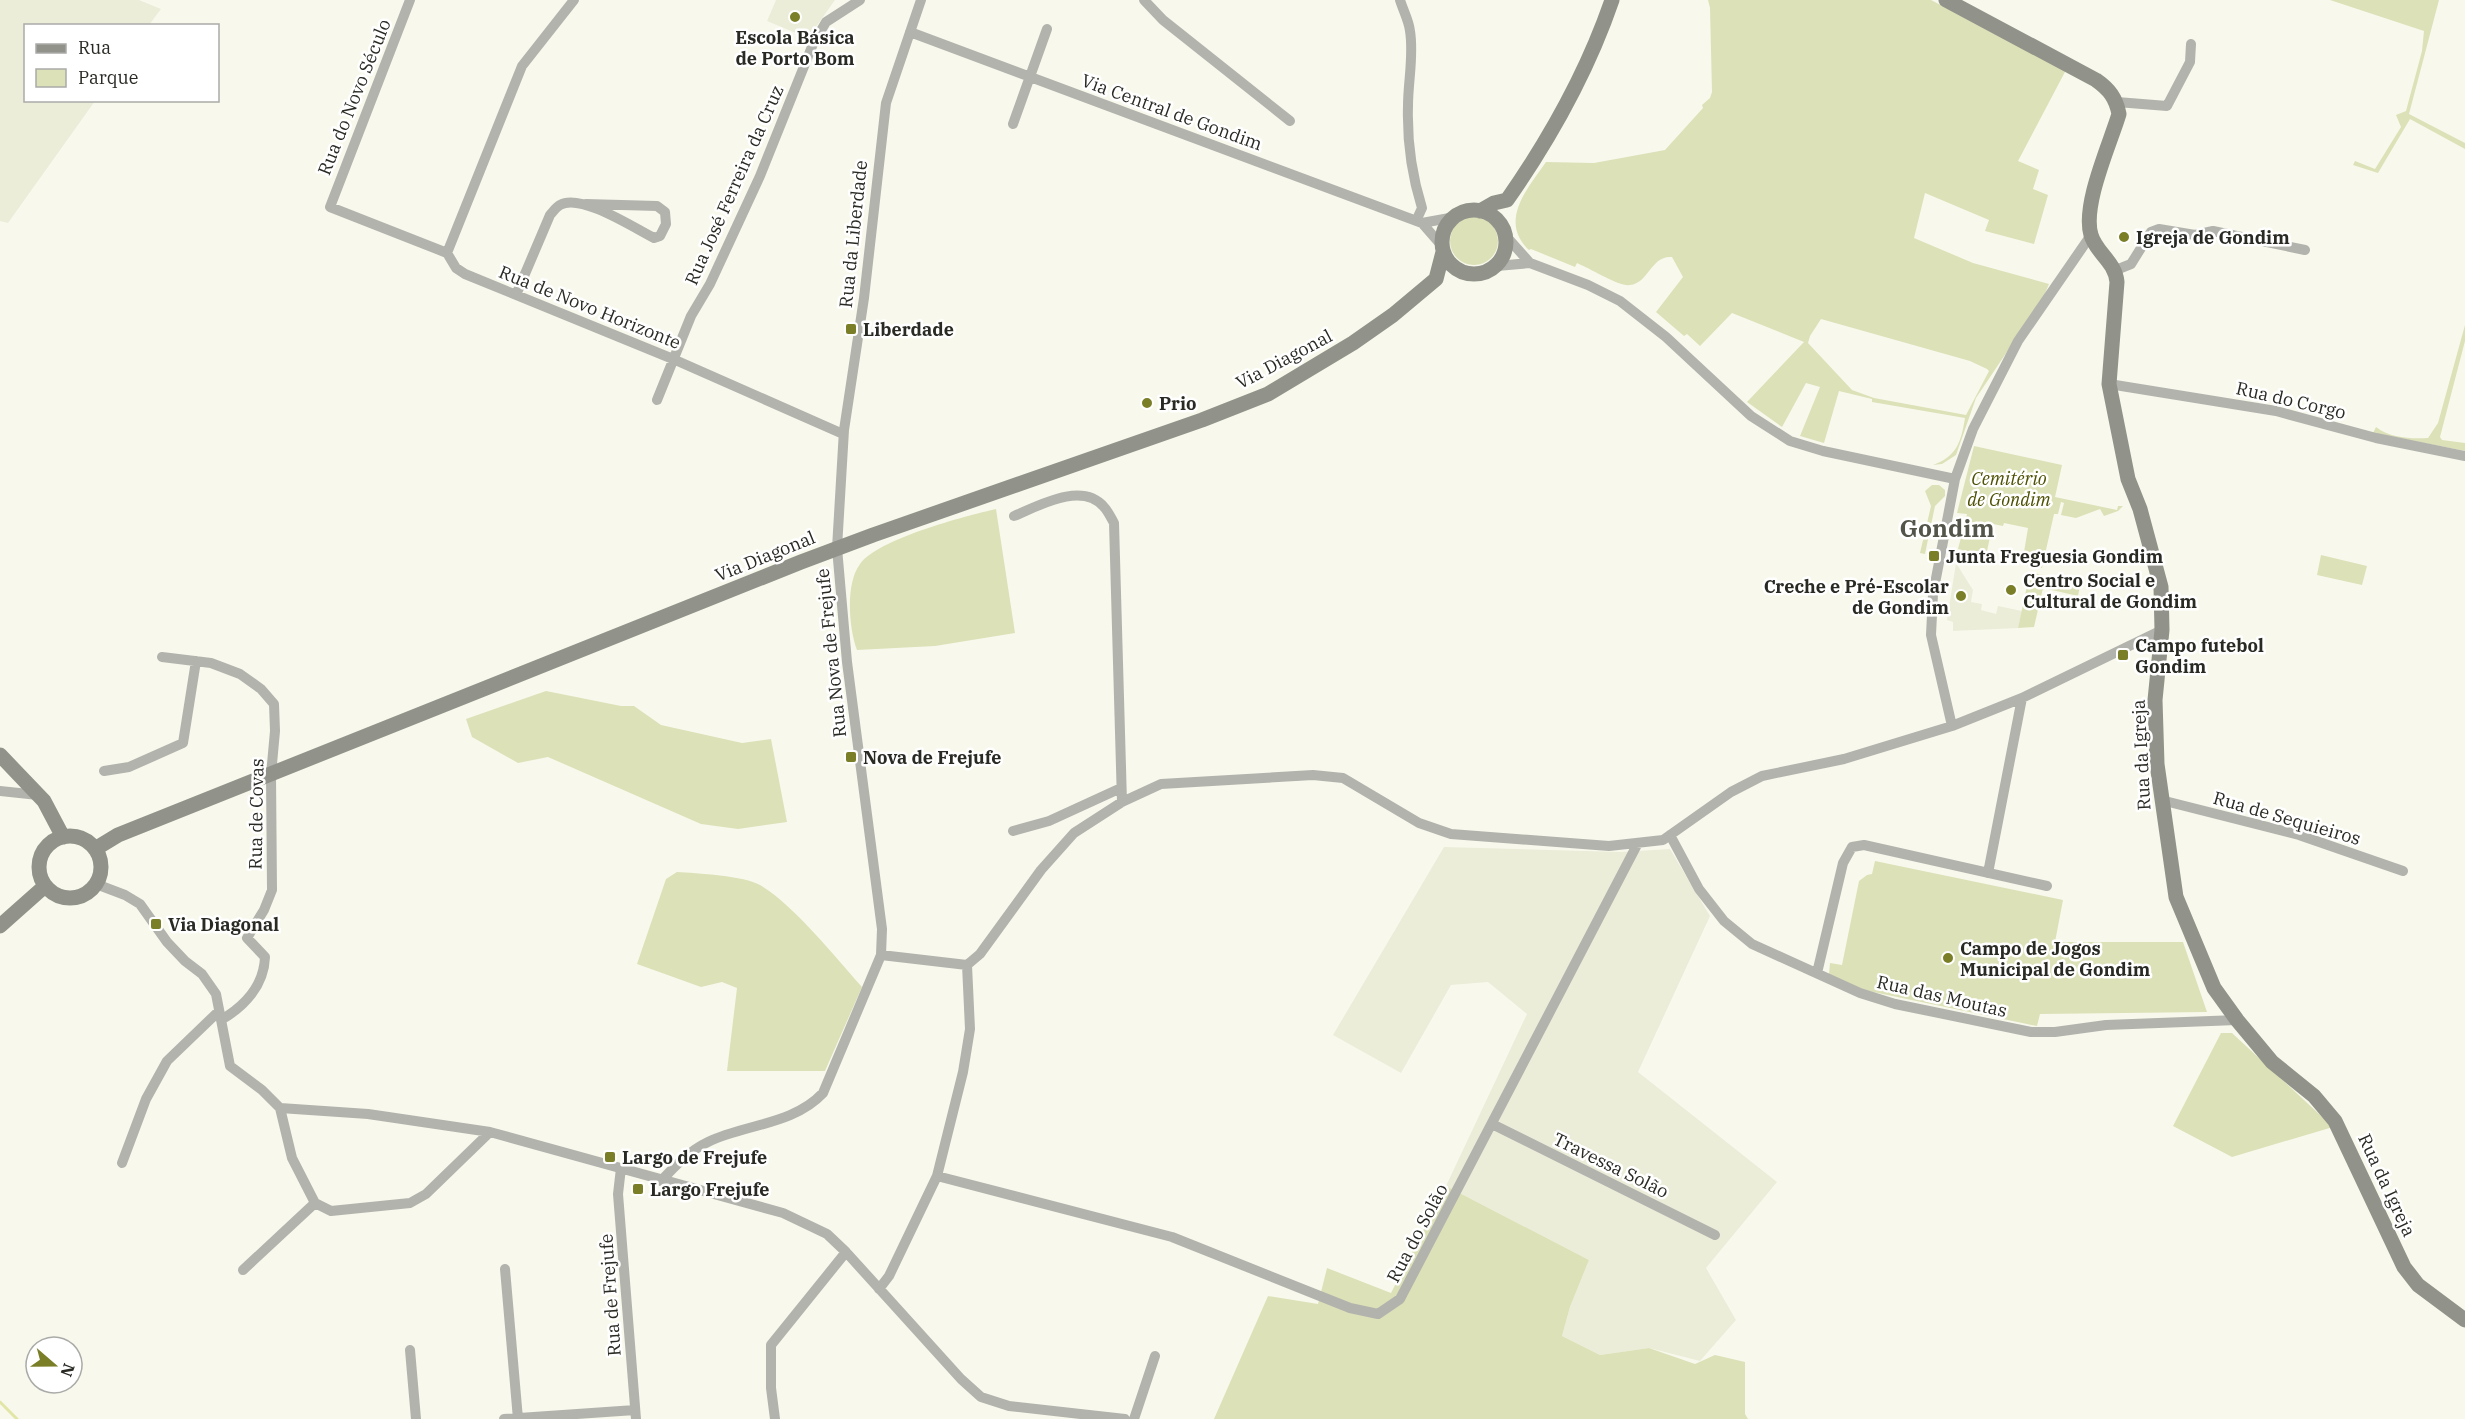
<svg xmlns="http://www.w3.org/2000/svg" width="2465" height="1419" viewBox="0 0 2465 1419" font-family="'IBM Plex Serif',serif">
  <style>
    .built { fill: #ebedd9 }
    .green { fill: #dde1b8; fill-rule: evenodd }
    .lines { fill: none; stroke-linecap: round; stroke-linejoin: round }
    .stream { stroke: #e1e6a6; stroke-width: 3 }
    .street { stroke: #b3b3ae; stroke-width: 10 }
    .secondary { stroke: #91928a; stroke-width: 15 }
    .poi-dot { fill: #7a7e27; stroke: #fff; stroke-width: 2 }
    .labels { text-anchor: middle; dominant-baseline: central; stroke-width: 5; stroke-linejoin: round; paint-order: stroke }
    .poi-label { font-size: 18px; font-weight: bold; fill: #2a2a25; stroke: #fff; text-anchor: start }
    .street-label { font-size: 18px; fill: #2a2a25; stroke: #fff }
    .park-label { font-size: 18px; font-style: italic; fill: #4e5003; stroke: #fff }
    .district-label { font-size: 24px; font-weight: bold; fill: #54554a; stroke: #fff }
  </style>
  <rect width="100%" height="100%" fill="#f8f9ec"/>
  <!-- built -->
  <path class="built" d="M 0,0 L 139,0 L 161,9 L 149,25 L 26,26 L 26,100 L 95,101 L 8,223 L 0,221 Z
    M 776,0 L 835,0 L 808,38 L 767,21 Z
    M 1956,563 L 1973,590 L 1971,602 L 1982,604 L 1981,610 L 1996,614 L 1998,606 L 2022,611 L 2018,628 L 1953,631 L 1953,622 L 1947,620 Z
    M 1444,847 L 1621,852 L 1670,849 L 1710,916 L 1638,1072 L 1777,1182 L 1706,1268 L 1736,1320 L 1700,1361 L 1649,1348 L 1600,1355 L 1562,1336 L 1570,1307 L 1589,1260 L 1446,1186 L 1527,1014 L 1488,982 L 1451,985 L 1401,1073 L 1333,1035 Z"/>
  <!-- green -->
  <path class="green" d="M 1708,0 L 1931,0 L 2066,70 L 2018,161 L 2039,170 L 2033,189 L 2048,195 L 2034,244 L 1985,231 L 1989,220 L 1925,193 L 1914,238 L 1973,263 L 2049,284 L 2043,298 L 1976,398 L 1956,455 L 1942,464 L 1933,465 C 1957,456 1961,442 1965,418 L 1872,402 L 1872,399 L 1839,391 L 1824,443 L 1800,436 L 1820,387 L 1806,383 L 1782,427 L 1747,402 L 1804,342 L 1732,313 L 1700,346 L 1687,334 L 1684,336 L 1656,312 L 1683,277 L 1672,257 C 1651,255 1649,283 1630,285 C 1620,287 1593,270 1581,265 L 1577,263 L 1575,267 L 1531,249 L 1529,250 C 1498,221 1528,188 1546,162 L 1594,163 L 1665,150 L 1703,108 L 1702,105 L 1710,98 L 1712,92 L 1710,8 ZM 1821,319 L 1970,361 L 1987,369 L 1989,371 L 1966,415 L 1874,398 L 1852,390 L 1808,343 L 1810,336 Z
    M 2330,0 L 2439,0 L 2409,114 L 2465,143 L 2465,149 L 2410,119 L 2378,173 L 2353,165 L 2355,161 L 2375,169 L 2401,127 L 2396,115 L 2406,111 L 2422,51 L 2424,31 Z
    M1450 241a24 24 0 1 1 48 0a24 24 0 1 1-48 0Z
    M 2465,325 L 2465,341 L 2440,437 L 2442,440 L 2465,443 L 2465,451 L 2373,433 L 2376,427 C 2389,438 2412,439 2428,438 L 2438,423 Z
    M 1974,446 L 2062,465 L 2055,497 L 2117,510 L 2118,506 L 2123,506 L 2118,511 L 2104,516 L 2100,509 L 2076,518 L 2061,515 L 2064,503 L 2061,502 L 2058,514 L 2054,514 L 2042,568 L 2022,564 L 2028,528 L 2004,523 L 2003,526 L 1993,524 L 1991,529 L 1965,522 L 1967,514 L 1957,513 Z
    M 1932,485 L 1939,485 L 1945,490 L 1945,496 L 1935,506 L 1925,554 L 1920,553 L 1931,506 L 1925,491 Z
    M 996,509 L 1015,633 L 935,646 L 857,650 C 849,629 845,584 860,564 C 878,539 965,516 996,509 Z
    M 1963,530 L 1990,537 L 1986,556 L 1958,549 Z
    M 2321,555 L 2367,566 L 2362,585 L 2317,575 Z
    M 2030,572 L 2043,575 L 2043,577 L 2080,586 L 2078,596 L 2043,588 L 2034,627 L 2018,628 Z
    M 546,691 L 621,706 L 634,706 L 661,725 L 742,743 L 771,739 L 787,822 L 738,829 L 701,824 L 548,757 L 518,763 L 472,737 L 466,719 Z
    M 1875,861 L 2063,900 L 2055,942 L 2183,942 L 2207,1012 L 2040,1014 L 2037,1026 L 1849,987 L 1829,974 L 1830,963 L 1842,965 L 1859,881 L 1867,875 L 1872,874 Z
    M 677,872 C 696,873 745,876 760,885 C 794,905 835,957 862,987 L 825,1071 L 727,1071 L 737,988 L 722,982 L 701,987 L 637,964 L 666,879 Z
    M 2221,1033 L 2232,1033 L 2333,1127 L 2232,1157 L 2173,1126 Z
    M 1446,1186 L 1589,1260 L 1570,1307 L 1562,1336 L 1600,1355 L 1649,1348 L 1695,1364 L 1715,1355 L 1745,1362 L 1745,1414 L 1748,1419 L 1214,1419 L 1268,1296 L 1318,1304 L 1327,1268 L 1391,1293 Z"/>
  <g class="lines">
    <!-- stream -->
    <path class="stream" d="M 0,1402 L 17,1419"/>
    <!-- street -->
    <path class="street" d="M 410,0 L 330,207 L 447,253 L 456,268 L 465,274 L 673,359 L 843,434
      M 1144,0 L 1163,20 L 1290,121
      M 1400,0 C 1403,10 1409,21 1410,31 C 1414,56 1408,81 1408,106 C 1407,139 1412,176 1422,208 L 1416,221
      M 910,32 L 1422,223 L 1442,246
      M 2117,102 L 2167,106 L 2190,62 L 2191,44
      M 1013,124 L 1047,29
      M 1422,223 L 1455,217
      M 1506,236 L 1530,263
      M 447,253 L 522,66 L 574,0
      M 1497,266 L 1530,263 L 1588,285 L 1620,301 L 1666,337 L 1751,416 L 1790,441 L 1823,451 L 1955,479
      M 2116,270 L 2131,264 L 2151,232 L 2159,229 L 2195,235 L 2213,231 L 2305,250
      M 516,295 L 550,215 C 553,212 556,207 560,205 C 581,193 634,228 654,238 L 660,236 L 666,224 L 665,212 L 657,206 L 586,204
      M 2109,384 L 2276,411 L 2376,438 L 2465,456
      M 657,400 L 691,316 L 710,284 L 760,176 L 813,44 L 826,22 L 860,0
      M 1014,516 C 1038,506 1082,481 1104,507 C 1108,511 1111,518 1114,523 L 1122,802
      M 162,657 L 211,663 L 240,674 L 261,689 L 274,704 L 275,731 L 271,775 L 272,890 L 264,910 L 247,938 L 265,957 C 264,985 245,1006 221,1020
      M 1952,726 L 1931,635 L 1933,594 L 1955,479 L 1973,429 L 2018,341 L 2091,235
      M 104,771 L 129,767 L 183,743 L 196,661
      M 0,791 L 38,795
      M 2161,800 L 2299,835 L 2403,871
      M 1013,831 L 1049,821 L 1121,788
      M 1670,835 L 1699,889 L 1724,921 L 1752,944 L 1860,993 L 1895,1004 L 2031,1032 L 2055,1032 L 2106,1025 L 2237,1020
      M 1988,873 L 2022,698
      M 96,884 L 125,895 L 140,904 L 167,942 L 185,961 L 202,974 L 216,994 L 230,1066 L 262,1090 L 280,1108 L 368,1114 L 490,1132 L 783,1213 L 827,1234 L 846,1252 L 961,1379 L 981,1397 L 1009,1406 L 1125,1419
      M 881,955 L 967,965
      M 967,965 L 980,954 L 1041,870 L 1074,833 L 1122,802 L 1161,784 L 1313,775 L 1343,778 L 1419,823 L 1451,834 L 1609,846 L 1663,840 L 1731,792 L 1762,776 L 1844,759 L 1952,726 L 2022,698 L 2162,630
      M 1817,973 L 1843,863 L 1852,847 L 1864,845 L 2047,886
      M 280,1108 L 292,1158 L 315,1203 L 331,1211 L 410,1203 L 426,1194 L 490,1132
      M 1492,1124 L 1715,1235
      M 122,1163 L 146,1099 L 167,1061 L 219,1011
      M 621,1168 L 618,1194 L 636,1419
      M 937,1176 L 1172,1237 L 1350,1308 L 1378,1314 L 1400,1299 L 1638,843
      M 661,1181 C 675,1166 689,1151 708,1142 C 745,1124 793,1125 823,1093 L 881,955 L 882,929 L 847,662 L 837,548 L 844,430 L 864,298 L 886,103 L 921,0
      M 505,1269 L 518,1419
      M 243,1270 L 315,1203
      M 879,1289 L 889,1276 L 937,1176 L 963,1072 L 970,1029 L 967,965
      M 410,1350 L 416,1419
      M 504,1419 L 635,1410
      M 775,1419 L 771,1388 L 771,1345 L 846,1252
      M 1134,1419 L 1155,1356"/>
    <!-- secondary -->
    <path class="secondary" d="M 1946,0 L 2096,80 C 2109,89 2116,98 2119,114 C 2110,144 2082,205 2091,235 C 2096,253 2115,261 2117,282 L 2109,384 L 2128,479 L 2140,509 L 2161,587 L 2162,630 L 2155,700 L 2157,764 L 2176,897 L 2214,988 L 2237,1020 L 2272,1062 L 2314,1096 L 2335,1121 L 2404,1267 L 2418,1285 L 2465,1320
      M1442 242a32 32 0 1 1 64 0a32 32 0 1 1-64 0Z
      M 1480,211 L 1494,203 L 1507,200 C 1551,137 1587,73 1612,0
      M 0,755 L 44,801 L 63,837
      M39 867a31 31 0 1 1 62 0a31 31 0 1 1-62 0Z
      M 95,849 L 118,835 L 801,562 L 873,535 L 1202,420 L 1268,394 L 1353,343 L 1393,315 L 1436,279 L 1443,252
      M 0,926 L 45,886"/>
  </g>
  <!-- markers -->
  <g class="poi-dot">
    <circle cx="795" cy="17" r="6"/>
    <circle cx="2124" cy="237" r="6"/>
    <rect x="845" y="323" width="12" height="12" rx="3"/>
    <circle cx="1147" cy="403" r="6"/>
    <rect x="1928" y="550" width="12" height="12" rx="3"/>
    <circle cx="2011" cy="590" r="6"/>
    <circle cx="1961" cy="596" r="6"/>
    <rect x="2117" y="649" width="12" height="12" rx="3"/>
    <rect x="845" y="751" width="12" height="12" rx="3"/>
    <rect x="150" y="918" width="12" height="12" rx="3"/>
    <circle cx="1948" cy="958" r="6"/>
    <rect x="604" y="1151" width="12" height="12" rx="3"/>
    <rect x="632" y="1183" width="12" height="12" rx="3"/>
  </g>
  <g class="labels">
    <!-- poi labels -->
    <g class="poi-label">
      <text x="795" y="37" text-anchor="middle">Escola Básica<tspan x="795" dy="21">de Porto Bom</tspan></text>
      <text x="2136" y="237">Igreja de Gondim</text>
      <text x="863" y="329">Liberdade</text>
      <text x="1159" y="403">Prio</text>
      <text x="1946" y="556">Junta Freguesia Gondim</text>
      <text x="2023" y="580">Centro Social e<tspan x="2023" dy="21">Cultural de Gondim</tspan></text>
      <text x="1949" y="586" text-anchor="end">Creche e Pré-Escolar<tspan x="1949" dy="21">de Gondim</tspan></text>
      <text x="2135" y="645">Campo futebol<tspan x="2135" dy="21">Gondim</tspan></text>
      <text x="863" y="757">Nova de Frejufe</text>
      <text x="168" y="924">Via Diagonal</text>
      <text x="1960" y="948">Campo de Jogos<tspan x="1960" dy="21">Municipal de Gondim</tspan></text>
      <text x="622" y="1157">Largo de Frejufe</text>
      <text x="650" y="1189">Largo Frejufe</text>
    </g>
    <!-- street labels -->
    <g class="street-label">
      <text transform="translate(354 97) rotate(-68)">Rua do Novo Século</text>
      <text transform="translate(1172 112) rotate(20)">Via Central de Gondim</text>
      <text transform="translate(734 185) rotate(-66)">Rua José Ferreira da Cruz</text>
      <text transform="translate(853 234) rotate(-84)">Rua da Liberdade</text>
      <text transform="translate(590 307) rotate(22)">Rua de Novo Horizonte</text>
      <text transform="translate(1284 359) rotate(-28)">Via Diagonal</text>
      <text transform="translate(2291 400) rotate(13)">Rua do Corgo</text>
      <text transform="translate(765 556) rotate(-22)">Via Diagonal</text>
      <text transform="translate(831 653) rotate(-96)">Rua Nova de Frejufe</text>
      <text transform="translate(2141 755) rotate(-93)">Rua da Igreja</text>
      <text transform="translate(256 814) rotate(-89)">Rua de Covas</text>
      <text transform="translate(2287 818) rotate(16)">Rua de Sequieiros</text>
      <text transform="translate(1942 996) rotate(13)">Rua das Moutas</text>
      <text transform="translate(1611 1165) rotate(26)">Travessa Solão</text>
      <text transform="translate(2387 1185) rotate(65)">Rua da Igreja</text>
      <text transform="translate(1417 1233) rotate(-62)">Rua do Solão</text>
      <text transform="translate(610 1295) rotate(-94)">Rua de Frejufe</text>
    </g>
    <!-- park labels -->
    <g class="park-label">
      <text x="2009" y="478">Cemitério<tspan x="2009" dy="21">de Gondim</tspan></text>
    </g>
    <!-- district labels -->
    <g class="district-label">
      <text x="1947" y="528">Gondim</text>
    </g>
  </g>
  <!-- legend -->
  <rect x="24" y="24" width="195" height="78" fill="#ffffff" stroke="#aaaaa8" stroke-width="1.5"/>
  <rect x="36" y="44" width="30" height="9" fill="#91928a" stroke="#aaaaa8" stroke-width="1.5"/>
  <text x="78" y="54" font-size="18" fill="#2a2a25">Rua</text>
  <rect x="36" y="69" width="30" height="18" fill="#dde1b8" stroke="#aaaaa8" stroke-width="1.5"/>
  <text x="78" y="84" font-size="18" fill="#2a2a25">Parque</text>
  <!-- north arrow -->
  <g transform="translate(54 1365) rotate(110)"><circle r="28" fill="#ffffff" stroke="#aaaaa8" stroke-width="1.5"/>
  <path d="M0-4.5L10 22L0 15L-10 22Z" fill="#7a7e27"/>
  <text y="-9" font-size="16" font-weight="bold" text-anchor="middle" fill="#2a2a25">N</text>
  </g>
</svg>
